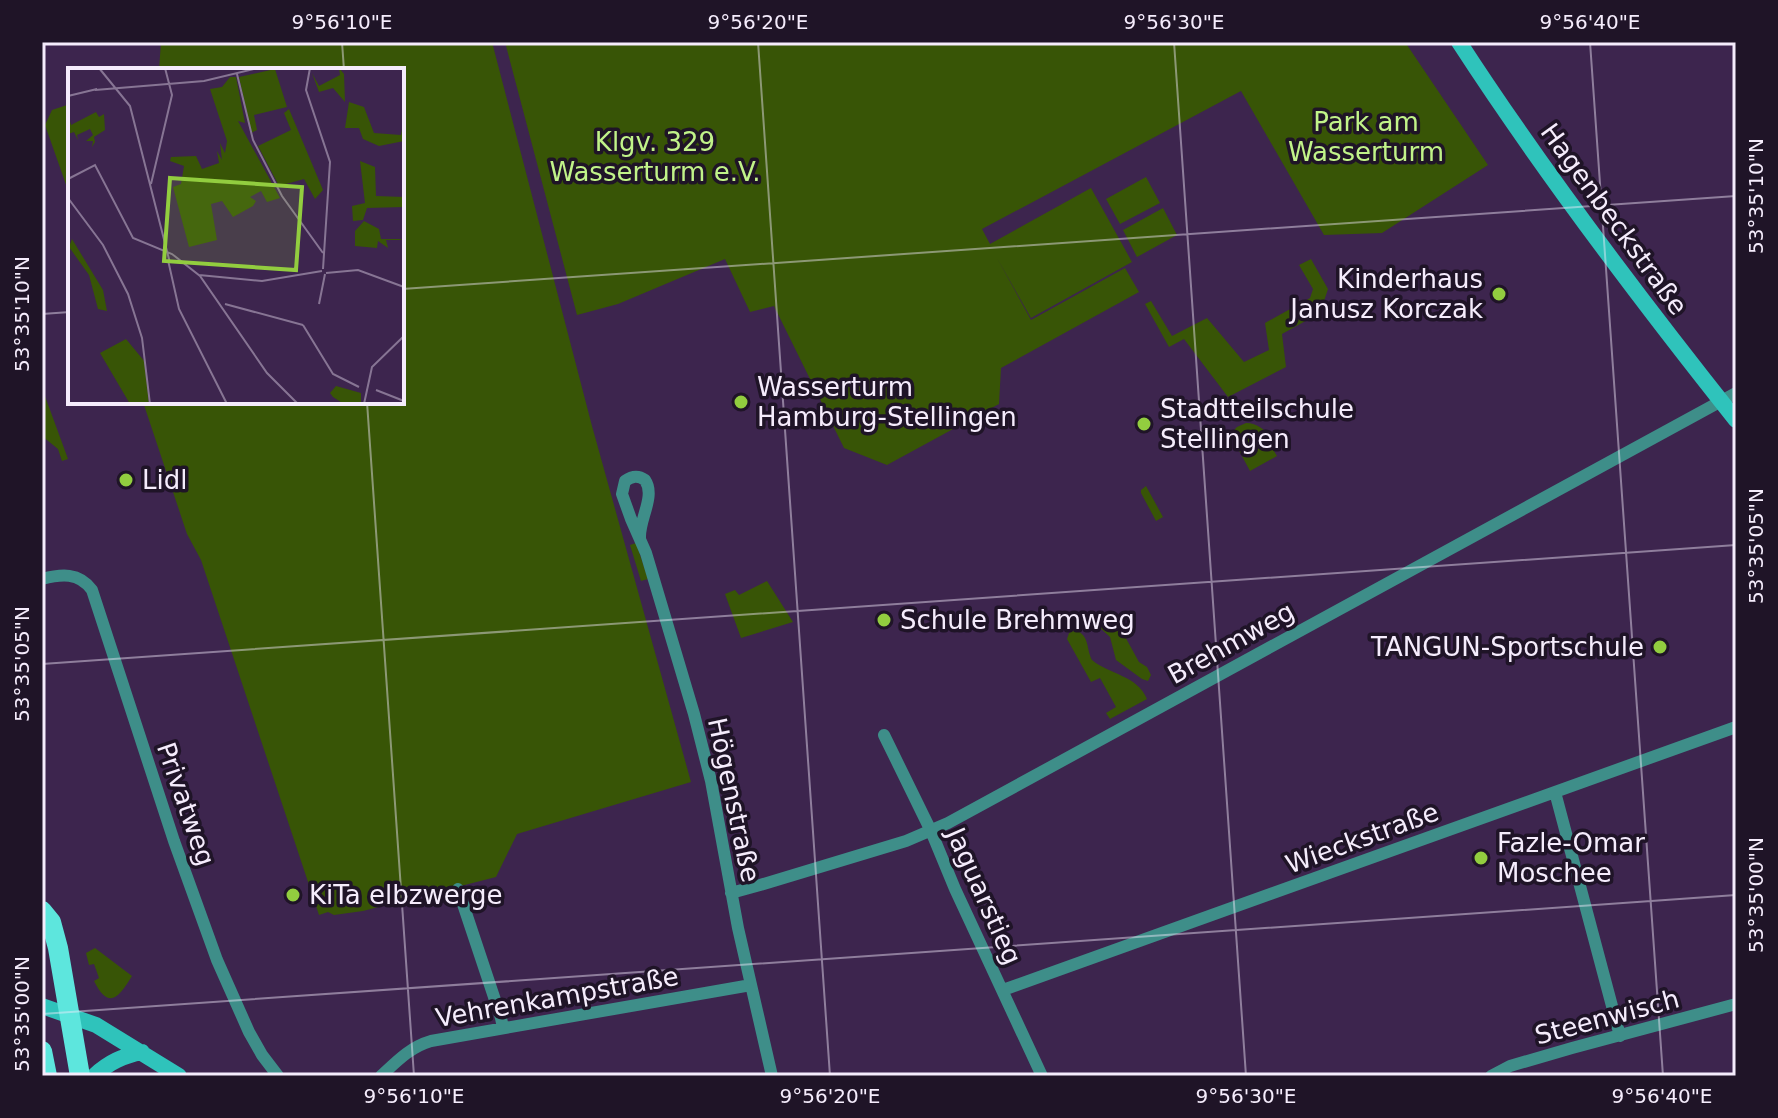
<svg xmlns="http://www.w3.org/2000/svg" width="1778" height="1118" viewBox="0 0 1778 1118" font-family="'DejaVu Sans',sans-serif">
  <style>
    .green { fill: #385506 }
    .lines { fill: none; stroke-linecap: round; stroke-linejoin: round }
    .street { stroke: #3e8e89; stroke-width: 12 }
    .secondary { stroke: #2fc3bb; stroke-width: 16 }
    .primary { stroke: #5de6dd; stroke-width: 20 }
    .ticks { fill: none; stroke: #f5ecfc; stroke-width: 2; stroke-opacity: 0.45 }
    .poi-dot { fill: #92cd3f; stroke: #1f1427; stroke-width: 3 }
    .labels { text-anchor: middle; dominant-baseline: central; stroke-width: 7; stroke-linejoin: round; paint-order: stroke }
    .park-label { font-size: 26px; fill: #c1f389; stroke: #1f1427 }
    .street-label { font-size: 26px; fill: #f5ecfc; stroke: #1f1427 }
    .poi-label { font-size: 26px; fill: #f5ecfc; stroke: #1f1427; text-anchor: start }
    .inset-road { fill: none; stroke: #877594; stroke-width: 2 }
    .view { fill: #92cd3f; fill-opacity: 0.15; stroke: #92cd3f; stroke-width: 4 }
    .inset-edge { fill: none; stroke: #f5ecfc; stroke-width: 4 }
    .neatline { fill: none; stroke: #f5ecfc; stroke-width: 3 }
    .ticks-label { font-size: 20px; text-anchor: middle; fill: #f5ecfc }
  </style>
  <rect width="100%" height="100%" fill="#3d254e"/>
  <!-- green -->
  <path class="green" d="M 161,42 L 492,42 L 592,426 L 691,782 L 517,834 L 496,877 L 363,911 L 334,915 L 328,912 L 319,915 L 201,560 L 187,534 L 143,402 L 402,402 L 402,70 L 159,70 Z
    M 505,42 L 1405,42 L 1488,165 L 1382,233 L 1324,235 L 1241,91 L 982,229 L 990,244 L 1091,188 L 1132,262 L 1031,318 L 997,258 L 1031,320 L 1125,268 L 1139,292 L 1001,368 L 999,404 L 887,465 L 844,448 L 774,306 L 750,312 L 725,259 L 618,304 L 577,315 Z
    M 70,104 L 70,196 L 45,125 L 52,110 Z
    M 1146,177 L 1160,203 L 1120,224 L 1106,199 Z
    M 1163,208 L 1177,235 L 1137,257 L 1123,230 Z
    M 1311,259 L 1328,289 L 1320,313 L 1282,334 L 1286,367 L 1228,397 L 1184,339 L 1169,347 L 1145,304 L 1151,301 L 1172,336 L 1207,318 L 1244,362 L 1269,350 L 1265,323 L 1310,298 L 1313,289 L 1299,265 Z
    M 42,388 L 68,459 L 62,461 L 58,449 L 42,436 L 45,432 L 42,429 L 42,416 L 44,412 L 42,406 Z
    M 1246,423 C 1257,423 1266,430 1272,439 L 1271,446 L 1277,456 L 1250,471 L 1230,434 L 1237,427 Z
    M 1146,486 L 1163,517 L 1156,521 L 1141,493 L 1141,490 Z
    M 636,543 L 648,579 L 641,581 L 630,545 Z
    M 767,581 L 793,622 L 741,638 L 725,594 L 735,590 L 739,595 Z
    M 1107,618 L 1117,622 L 1139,662 L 1147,667 L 1151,675 L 1148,681 L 1142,679 L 1116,660 L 1110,637 L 1099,627 L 1099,624 Z
    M 1075,630 C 1090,635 1086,649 1092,660 C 1110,675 1137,675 1147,699 L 1110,719 L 1106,713 L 1116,707 L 1100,678 L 1091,682 L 1067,639 L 1069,633 Z
    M 95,948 L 132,976 C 119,997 109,1011 94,981 L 99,978 L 94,964 L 89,965 L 86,953 Z"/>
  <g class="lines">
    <!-- street -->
    <path class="street" d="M 640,538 C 639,519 656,496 645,480 C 638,475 632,476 625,481 L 622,494 L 631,519 L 646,553 L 694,714 L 711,781 L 738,928 L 772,1076
      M 42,579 C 61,574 79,572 92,590 L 174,841 L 217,960 L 249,1032 L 262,1055 L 278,1076
      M 884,735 L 931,831 L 955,889 L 1042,1076
      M 1555,792 L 1620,1036
      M 458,889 L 501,1018 L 503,1028
      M 731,893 L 760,885 L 906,841 L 948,823 L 1736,393
      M 1003,990 L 1736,727
      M 381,1076 C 396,1062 410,1047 431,1041 L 751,985
      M 1491,1076 L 1510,1066 L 1572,1048 L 1736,1004"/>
    <!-- secondary -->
    <path class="secondary" d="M 1459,42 C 1544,173 1639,298 1736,420
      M 42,1006 L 96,1025 L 179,1076
      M 94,1076 C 109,1062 123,1056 142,1052"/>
    <!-- primary -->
    <path class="primary" d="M 42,911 L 51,922 L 58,948 L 80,1076
      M 42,1051 L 47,1076"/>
  </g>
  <!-- ticks -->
  <path class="ticks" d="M 342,42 L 344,70M 758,42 L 830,1076M 1174,42 L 1246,1076M 1590,42 L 1663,1076M 402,289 L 1736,196M 42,314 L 70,312M 367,402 L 414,1076M 42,664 L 1736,545M 42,1014 L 1736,895"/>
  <!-- markers -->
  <g class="poi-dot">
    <circle cx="1499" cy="294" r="8"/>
    <circle cx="741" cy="402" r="8"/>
    <circle cx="1144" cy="424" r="8"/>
    <circle cx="126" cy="480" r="8"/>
    <circle cx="884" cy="620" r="8"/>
    <circle cx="1660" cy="647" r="8"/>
    <circle cx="1481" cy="858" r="8"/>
    <circle cx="293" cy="895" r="8"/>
  </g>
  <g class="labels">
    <!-- park labels -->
    <g class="park-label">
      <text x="1366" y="122">Park am<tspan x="1366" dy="30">Wasserturm</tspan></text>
      <text x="655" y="142">Klgv. 329<tspan x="655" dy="30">Wasserturm e.V.</tspan></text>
    </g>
    <!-- street labels -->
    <g class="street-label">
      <text transform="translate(1614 219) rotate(54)">Hagenbeckstraße</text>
      <text transform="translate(1231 643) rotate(-29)">Brehmweg</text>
      <text transform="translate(734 800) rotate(78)">Högenstraße</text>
      <text transform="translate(186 804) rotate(71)">Privatweg</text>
      <text transform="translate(1362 838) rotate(-20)">Wieckstraße</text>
      <text transform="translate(984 896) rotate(66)">Jaguarstieg</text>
      <text transform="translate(557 997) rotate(-10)">Vehrenkampstraße</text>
      <text transform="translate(1607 1017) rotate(-15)">Steenwisch</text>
    </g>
    <!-- poi labels -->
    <g class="poi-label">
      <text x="1483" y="279" text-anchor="end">Kinderhaus<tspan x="1483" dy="30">Janusz Korczak</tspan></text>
      <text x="757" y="387">Wasserturm<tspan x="757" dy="30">Hamburg-Stellingen</tspan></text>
      <text x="1160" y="409">Stadtteilschule<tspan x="1160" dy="30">Stellingen</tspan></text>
      <text x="142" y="480">Lidl</text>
      <text x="900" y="620">Schule Brehmweg</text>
      <text x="1644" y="647" text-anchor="end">TANGUN-Sportschule</text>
      <text x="1497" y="843">Fazle-Omar<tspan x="1497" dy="30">Moschee</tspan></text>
      <text x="309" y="895">KiTa elbzwerge</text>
    </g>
  </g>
  <!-- overview -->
  <g transform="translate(68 68)">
    <rect width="336" height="336" fill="#3d254e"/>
    <path d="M 271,0 L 276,6 L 277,34 L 265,20 L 251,24 L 244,5 L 251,18 L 272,7 ZM 207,1 L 219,39 L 186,47 L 189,62 L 183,65 L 171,9 ZM 162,9 L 168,9 L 177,55 L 170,53 L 212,130 L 199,134 L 193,123 L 182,129 L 188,133 L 185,138 L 165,149 L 154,133 L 143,136 L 149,172 L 121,179 L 105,119 L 113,116 L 116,98 L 102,93 L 103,89 L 128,88 L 134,101 L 151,95 L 149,83 L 154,92 L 152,75 L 157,85 L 159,73 L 142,21 L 154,19 ZM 281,34 L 296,39 L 306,65 L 333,67 L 336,50 L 336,73 L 311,78 L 295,71 L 291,60 L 277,60 ZM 221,41 L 255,122 L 247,131 L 236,111 L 211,118 L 190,78 L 223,62 L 216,45 ZM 28,44 L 31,49 L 36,46 L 37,62 L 26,69 L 27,74 L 24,79 L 25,73 L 18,73 L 25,67 L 22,61 L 9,67 L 10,72 L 6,64 L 0,66 L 0,47 L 3,57 ZM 292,93 L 307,99 L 308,128 L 336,129 L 336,139 L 299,140 L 295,152 L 285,153 L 284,138 L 297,135 ZM 296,153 L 311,161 L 313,171 L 331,171 L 336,172 L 318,172 L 320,180 L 310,173 L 309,180 L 287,178 L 287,163 ZM 4,171 L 35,222 L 39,243 L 30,241 L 21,207 L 1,179 ZM 58,271 L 77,294 L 81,336 L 62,336 L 32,285 ZM 268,318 L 293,325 L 293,336 L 276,336 L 265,329 L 262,325 Z" fill="#385506"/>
    <path class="inset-road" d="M 31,0 L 62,38 L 102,195M 242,0 L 238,22 L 262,94 L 255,201M 169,6 L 185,72 L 214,128 L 255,185M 27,22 L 136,13 L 190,0M 0,28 L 29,21M 0,111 L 27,97 L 65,170 L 104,186 L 132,208 L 199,305 L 230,336M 83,116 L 104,27 L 97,0M 0,130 L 35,177 L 60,226 L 74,270 L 82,336M 100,192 L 111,241 L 159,336M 258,205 L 290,202 L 336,219M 131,207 L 194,213 L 254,203M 157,236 L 235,257M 251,236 L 257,206M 235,257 L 265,306 L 291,319M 308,322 L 336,333M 296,336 L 304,299 L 336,268"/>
    <path class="view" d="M 102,110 L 234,119 L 228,202 L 96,193 Z"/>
    <rect width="336" height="336" class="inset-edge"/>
  </g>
  <!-- border -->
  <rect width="1778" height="1118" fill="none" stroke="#1f1427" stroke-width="88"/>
  <rect x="44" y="44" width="1690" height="1030" class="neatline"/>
  <g class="ticks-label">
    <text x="342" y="29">9°56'10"E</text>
    <text x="758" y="29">9°56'20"E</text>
    <text x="1174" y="29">9°56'30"E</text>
    <text x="1590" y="29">9°56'40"E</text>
    <text transform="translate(1756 196) rotate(-90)" y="7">53°35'10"N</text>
    <text transform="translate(22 314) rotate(-90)" y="7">53°35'10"N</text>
    <text transform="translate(1756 546) rotate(-90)" y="7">53°35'05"N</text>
    <text transform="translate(22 664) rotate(-90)" y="7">53°35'05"N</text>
    <text transform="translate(1756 895) rotate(-90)" y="7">53°35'00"N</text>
    <text transform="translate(22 1014) rotate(-90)" y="7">53°35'00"N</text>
    <text x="414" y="1103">9°56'10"E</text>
    <text x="830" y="1103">9°56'20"E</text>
    <text x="1246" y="1103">9°56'30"E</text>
    <text x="1662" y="1103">9°56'40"E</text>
  </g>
</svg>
